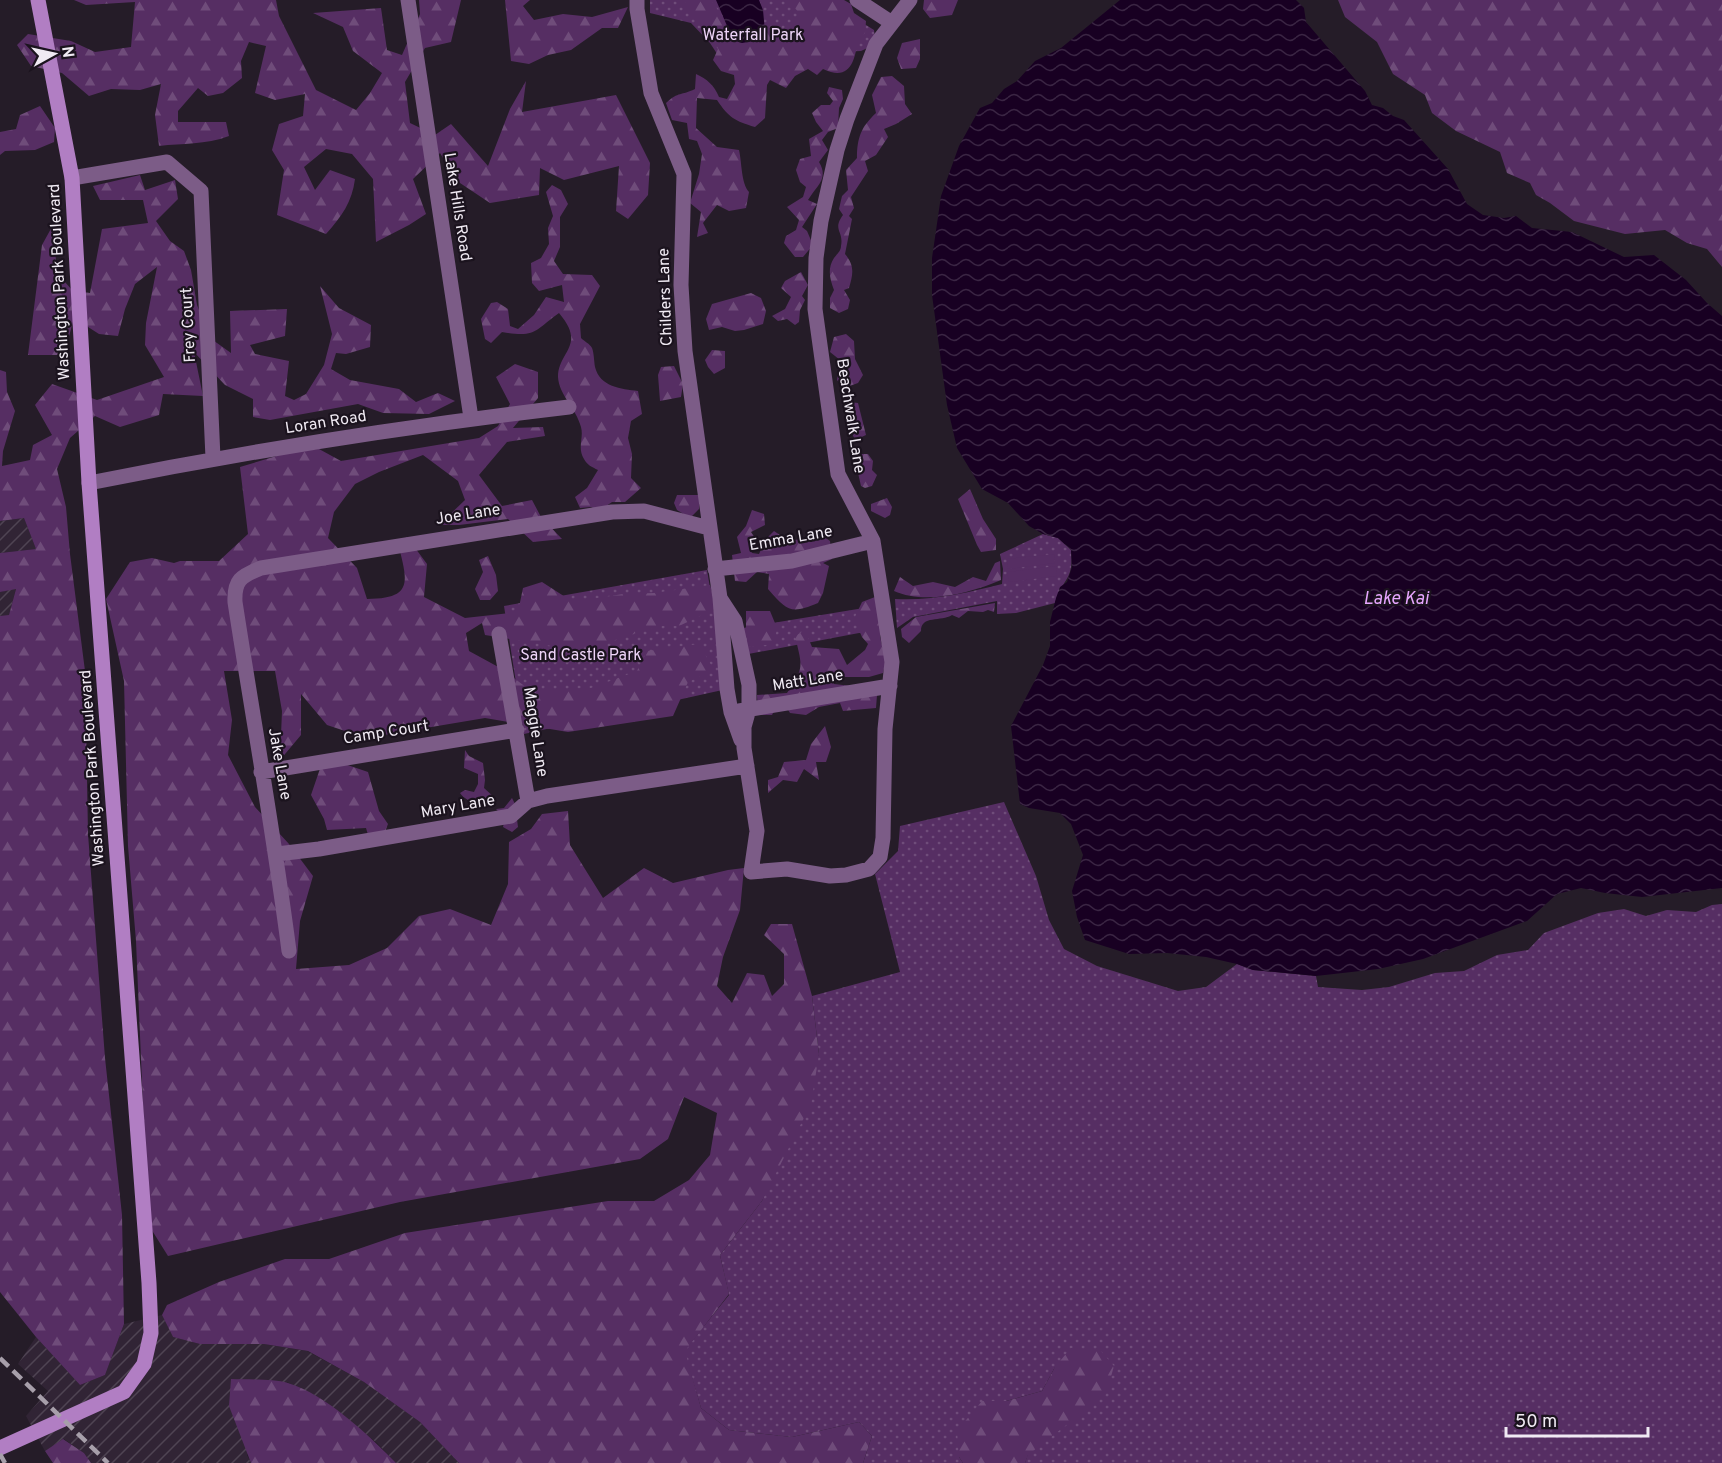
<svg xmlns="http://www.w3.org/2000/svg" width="1722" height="1463" viewBox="0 0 1722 1463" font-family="Overpass,sans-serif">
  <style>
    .industrial { fill: url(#industrial-furrows) }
    .green { fill: url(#green-dots) }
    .forest { fill: url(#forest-firs) }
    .pitch { fill: #562e63 }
    .water { fill: url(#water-waves) }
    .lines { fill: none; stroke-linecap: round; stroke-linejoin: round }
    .street { stroke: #7c5c87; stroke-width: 15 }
    .secondary { stroke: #b17ec3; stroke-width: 15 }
    .rail { stroke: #a79faa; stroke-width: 4.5; stroke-dasharray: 12 6; stroke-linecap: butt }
    .labels { text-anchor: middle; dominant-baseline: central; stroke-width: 4.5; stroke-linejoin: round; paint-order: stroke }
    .park-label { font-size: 16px; fill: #eed4f8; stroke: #1b131e }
    .street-label { font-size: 16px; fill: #f0eaf3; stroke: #1b131e }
    .water-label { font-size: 18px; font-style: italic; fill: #e7a6ff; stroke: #1b131e }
  </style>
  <defs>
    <pattern id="industrial-furrows" width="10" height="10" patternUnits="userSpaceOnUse" patternTransform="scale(1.5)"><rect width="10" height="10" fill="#312435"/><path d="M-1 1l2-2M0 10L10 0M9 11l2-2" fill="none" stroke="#4f4453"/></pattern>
    <pattern id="green-dots" width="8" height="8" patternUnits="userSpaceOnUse" patternTransform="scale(1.5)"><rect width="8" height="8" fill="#562e63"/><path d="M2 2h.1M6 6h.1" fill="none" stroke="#6f4c7a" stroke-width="1.8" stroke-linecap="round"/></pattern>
    <pattern id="forest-firs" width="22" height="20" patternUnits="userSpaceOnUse" patternTransform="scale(1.5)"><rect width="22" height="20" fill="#562e63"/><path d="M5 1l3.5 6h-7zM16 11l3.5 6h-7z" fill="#6f4c7a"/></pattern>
    <pattern id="water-waves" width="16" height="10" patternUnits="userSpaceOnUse" patternTransform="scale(1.5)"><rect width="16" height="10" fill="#180022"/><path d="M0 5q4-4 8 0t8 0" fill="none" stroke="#3a2543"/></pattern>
  </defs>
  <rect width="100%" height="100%" fill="#251c28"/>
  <!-- industrial -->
  <path class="industrial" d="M 24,518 L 36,549 L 0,553 L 0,521 Z
    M 16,588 L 9,616 L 0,616 L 0,592 Z
    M 162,1315 L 173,1337 L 200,1344 L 264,1344 L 307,1351 L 364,1382 L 420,1422 L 459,1463 L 396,1463 L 377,1443 L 324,1401 L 287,1382 L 247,1455 L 251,1463 L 91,1463 L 84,1453 L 64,1439 L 45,1451 L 26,1416 L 48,1391 L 18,1364 L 36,1337 L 80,1385 L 105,1375 L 124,1324 Z"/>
  <!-- green -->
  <path class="green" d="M 650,0 L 826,0 L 874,30 L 876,44 L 861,51 L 818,53 L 725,66 L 710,43 L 691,23 L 650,13 Z
    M 1043,534 L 1058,538 L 1071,550 C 1074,581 1063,577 1055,603 L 1016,613 L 997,614 L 997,601 L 913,617 L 897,628 L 895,599 C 932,601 966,593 1002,584 L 1003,569 L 1000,554 Z
    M 707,570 L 727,689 L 524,734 L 504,606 Z
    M 876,606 L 880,629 L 743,655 L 737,629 Z
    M 1004,802 L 1036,876 L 1049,920 L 1064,949 L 1097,966 L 1178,991 L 1206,987 L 1237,964 L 1253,970 L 1316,976 L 1318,987 L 1362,990 L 1389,987 L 1435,973 L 1464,971 L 1497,955 L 1528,950 L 1544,933 L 1598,913 L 1624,909 L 1646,916 L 1667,910 L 1696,912 L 1712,905 L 1722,904 L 1722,1463 L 1025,1463 L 1055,1367 L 1042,1391 L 1006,1401 L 982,1402 L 959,1457 L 963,1463 L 863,1463 L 872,1436 L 859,1422 L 792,1437 L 729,1430 L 701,1408 L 684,1351 L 729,1295 L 720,1255 L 762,1201 L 819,1054 L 812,996 L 900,972 L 875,874 L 898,851 L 900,826 Z"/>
  <!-- forest -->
  <path class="forest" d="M 74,0 L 276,0 L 279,16 L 316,90 L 356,110 L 370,93 L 382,73 L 353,51 L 343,27 L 313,13 L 381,8 L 387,50 L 402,55 L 420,14 L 419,0 L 461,0 L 451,42 L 425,48 L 405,82 L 410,123 L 435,135 L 451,124 L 488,166 L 510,109 L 526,81 L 522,112 L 616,95 L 650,163 L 648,195 L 628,219 L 616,211 L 619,166 L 564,180 L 540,168 L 539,195 L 490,203 L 457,181 L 440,153 L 413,179 L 426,214 L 409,225 L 376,242 L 373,179 L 352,154 L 326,149 L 304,167 L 315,190 L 330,170 L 355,179 C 352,202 342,216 326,234 L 277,215 L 284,170 L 272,150 L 279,124 L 303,116 L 305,94 L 275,100 L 255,93 L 266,46 L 249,42 L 241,61 L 242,78 L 223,93 L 208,96 L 198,88 L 178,111 L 178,122 L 226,122 L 229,136 C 205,145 183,143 159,146 L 155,115 L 161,84 L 140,90 L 111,89 L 89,96 L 62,73 L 31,66 L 17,45 L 28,34 L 71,41 L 95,52 L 131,47 L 135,2 L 86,5 Z
    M 505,0 L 530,0 L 523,6 L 534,20 L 563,14 L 592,17 L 628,7 L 618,28 L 602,28 L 571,50 L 548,55 L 529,64 L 511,61 Z
    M 686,0 L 711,0 L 725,20 L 733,39 L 759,40 L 765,32 L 776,36 L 787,31 L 800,14 L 788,0 L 844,0 L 851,4 L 854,13 L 866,21 L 865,33 L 858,39 C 855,61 850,82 823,69 L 817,75 L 808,69 L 795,76 L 786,88 L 770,80 L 767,85 L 765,118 L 755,127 C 735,121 729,118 717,100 L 697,98 L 696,128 L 717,147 L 739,150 C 742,163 741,183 749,192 L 746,208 L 729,211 L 717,205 L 703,223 L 708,233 L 697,237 L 701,212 L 690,203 L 699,174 L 702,154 L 697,141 L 689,139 L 687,123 L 672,120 L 666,103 C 679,91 681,96 695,89 L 696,74 C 707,79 714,85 719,97 L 727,99 L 735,84 L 734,75 L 721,71 L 713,60 L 718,49 L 707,36 L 697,16 L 683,10 Z
    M 924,0 L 958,0 L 952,15 L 930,18 L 923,9 Z
    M 1338,0 L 1722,0 L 1722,267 L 1707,249 L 1687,243 L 1665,230 L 1625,234 L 1574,221 L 1550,203 L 1536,195 L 1530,183 L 1507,173 L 1500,152 L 1456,131 L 1432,113 L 1425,95 L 1393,74 L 1377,42 L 1345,17 Z
    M 920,39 L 920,59 L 916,68 L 901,69 L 897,58 L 902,43 Z
    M 892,76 L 904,86 L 905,104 L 912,114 L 896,124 L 884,129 L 888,137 L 876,155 L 865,161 L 868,171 L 851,197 L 854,208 L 849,216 L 852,219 L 845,254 C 855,266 853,274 849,288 L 844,290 L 850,300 L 848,309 L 839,313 L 830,308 L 830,298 L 834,290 C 830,279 827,269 834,258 C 837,254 841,251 841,246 C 844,231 832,230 843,215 L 839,209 L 842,196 L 848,190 L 846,170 L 857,158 C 857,138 861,127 876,113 L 872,95 L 881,77 Z
    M 829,87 L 842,90 L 843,99 L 839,108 L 838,128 L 828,132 L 822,140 L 828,150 L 819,162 C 829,179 817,185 808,200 L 817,204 L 802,227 L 807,231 L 813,245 L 803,257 L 795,257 L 784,243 L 786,236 L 796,230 L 799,220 L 787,207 L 803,197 L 806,187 L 800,182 L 796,170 L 800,159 L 811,156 L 809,139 L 823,131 L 816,122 L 812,113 L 821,105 L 830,105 L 833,101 L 827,93 Z
    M 40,106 L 55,128 L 54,142 L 35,150 L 5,151 L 0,155 L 0,132 L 16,129 L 20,115 Z
    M 140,175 L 145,190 L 175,180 L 178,199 L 156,221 L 170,241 L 184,251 L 191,270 L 197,305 L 210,338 L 231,353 L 230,311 L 287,309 L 285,336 L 250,345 L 255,354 L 289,361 L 285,396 L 294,400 L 306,394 L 324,365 L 332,334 L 320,286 L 339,308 L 371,325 L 370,347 L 346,354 L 336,353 L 331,369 L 350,380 L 399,389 L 416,402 L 438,393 L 455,401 L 429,414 L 383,413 L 358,404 L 270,420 L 253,417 L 253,399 L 225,385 L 194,352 L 203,396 L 163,394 L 159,415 L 120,427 L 95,416 L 70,438 L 57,469 L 66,507 L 70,554 L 85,671 L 88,834 L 105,1058 L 122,1215 L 124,1324 L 105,1375 L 80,1385 L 36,1337 L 0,1292 L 0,616 L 9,615 L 16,589 L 0,592 L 0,553 L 36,549 L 24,518 L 0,521 L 0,370 L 6,372 L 7,392 L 15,411 L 3,451 L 2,466 L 30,460 L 33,445 L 52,435 L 35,405 L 52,384 L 97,400 L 164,377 L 145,345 L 146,323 L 157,267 L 135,284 L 125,309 L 118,336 L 99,334 L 74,318 L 64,355 L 28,355 L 42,245 L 53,225 L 57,273 L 72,290 L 90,293 L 102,229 L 148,223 L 143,200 L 100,200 L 93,186 Z
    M 552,185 L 561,190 L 568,204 L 560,217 L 560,247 L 554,261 L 563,274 L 592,275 L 600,286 L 580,324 L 581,338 C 584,341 590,344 592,348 C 594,353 594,361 595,367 C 600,387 621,389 638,391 L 642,414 L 631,421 L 628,438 L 632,454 L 631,478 L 641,488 L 625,502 L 612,502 L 599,511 L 591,507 L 580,508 L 575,497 L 587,488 L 598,470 C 592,467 587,465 584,459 C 577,448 584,438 581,427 C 576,408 559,395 558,377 C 558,351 587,346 559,313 C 534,331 536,338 502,332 L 491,343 L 485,339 L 481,319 L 491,303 L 497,302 L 508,309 L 510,326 L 518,329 L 534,315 L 546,297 L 564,302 L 562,285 L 539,291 L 532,283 L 531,263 L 541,258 L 549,244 L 548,228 L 553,216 L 546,192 Z
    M 801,272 L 808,285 L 802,296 L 805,300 L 800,310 L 799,322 L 795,325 L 787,319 L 778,321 L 772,316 L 785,309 L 791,297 L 781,288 L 785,281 Z
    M 751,293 L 761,298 L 766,311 L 763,324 L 744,330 L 735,331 L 722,327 L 709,330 L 706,319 L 712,304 Z
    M 846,334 L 854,341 L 855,359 L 863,375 L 858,383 L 844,388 L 837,380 L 840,360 L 830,352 L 834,337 Z
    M 712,350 L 725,351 L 725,368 L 714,374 L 708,367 L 705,360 Z
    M 515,364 L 538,372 L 538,398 L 513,428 L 543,427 L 545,436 L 507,442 L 479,475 L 502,506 L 532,500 L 541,517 L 562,539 L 533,542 L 508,519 L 459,525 L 439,525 L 465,500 L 458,481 L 423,455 L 379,472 L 355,484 L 334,512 L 328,538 L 357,568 L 367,599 C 415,599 407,580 398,543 L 407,537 L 427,564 L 424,597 L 465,618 L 518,612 L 523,588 L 542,582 L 573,602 L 623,594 L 654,593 L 710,585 L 717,608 L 679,626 L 662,626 L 625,636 L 582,654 L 547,645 L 485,635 L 482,623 L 466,633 L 469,651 L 502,669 L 531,691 L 591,688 L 637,671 L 647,651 L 699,644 L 714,670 L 688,682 L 673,716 L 568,732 L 485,718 L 366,738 L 327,725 L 301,694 L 301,735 L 280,760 L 282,711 L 275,671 L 224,671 L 232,720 L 228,755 L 255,807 L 289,844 L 313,876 L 300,921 L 296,969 L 349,965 L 387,948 L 419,916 L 450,909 L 491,925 L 508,884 L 509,842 L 531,829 L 542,814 L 568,811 L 570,845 L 603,898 L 644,868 L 673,883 L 728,870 L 744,868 L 740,910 L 723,957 L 717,986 L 732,1003 L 747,973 L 764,975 L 772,996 L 784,984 L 784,954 L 764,935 L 771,924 L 792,924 L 812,996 L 819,1054 L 811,1104 L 762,1201 L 720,1255 L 729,1294 L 685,1351 L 701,1408 L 729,1430 L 792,1437 L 859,1422 L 872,1436 L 863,1463 L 459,1463 L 420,1422 L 364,1382 L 308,1351 L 264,1344 L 200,1344 L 173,1337 L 162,1315 L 167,1305 L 219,1282 L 285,1259 L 329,1259 L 405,1233 L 608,1201 L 654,1201 L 689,1180 L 710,1155 L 717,1113 L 684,1097 L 668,1139 L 640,1159 L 400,1202 L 168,1256 L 148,1224 L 136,941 L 128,846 L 124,681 L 106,599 L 130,562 L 152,558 L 174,563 L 180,561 L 219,561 L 248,534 L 240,467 L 293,451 L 319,449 L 341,461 L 479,438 L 498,426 L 510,404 L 496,377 Z
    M 674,366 L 683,384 L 681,397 L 660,401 L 658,375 L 661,367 Z
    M 849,402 L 858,403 L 866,435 L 855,440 L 850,429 L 856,421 L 850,419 L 845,412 Z
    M 862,454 L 868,454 L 873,461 L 872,470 L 877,475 L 872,486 L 865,488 L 861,486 L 856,464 Z
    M 970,489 L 983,519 L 996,539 L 996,550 L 981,552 L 977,545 L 958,499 Z
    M 677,495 L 699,495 L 699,509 L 690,518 L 677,510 L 674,503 Z
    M 887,498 L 892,507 L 890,515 L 885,518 L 871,511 L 871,504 Z
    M 752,510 L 764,514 L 765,525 L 751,532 L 755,538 L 752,553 L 759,554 L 766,539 L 774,531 C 793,544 799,540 820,534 L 830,541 L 832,559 L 823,563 L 829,566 L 823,593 L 818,603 C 791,614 788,612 768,589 L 769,574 L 757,572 L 746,582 L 735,581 L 732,555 L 741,553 L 737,537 L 746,526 Z
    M 488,556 L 496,575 L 498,591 L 490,600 L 480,600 L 475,589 L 483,572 L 479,560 Z
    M 1000,561 L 1001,580 C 971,593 925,605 894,591 L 900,577 L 913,586 L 933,582 L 955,587 L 973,577 L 986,581 L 995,563 Z
    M 875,597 L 882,620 L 880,637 L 886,660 L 883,673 L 869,677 L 832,677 L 834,684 L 851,686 L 877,695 L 876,708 L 843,711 L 840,703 L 819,707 L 806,715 L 790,713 L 781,698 L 772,715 L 758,715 L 757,695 L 787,693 C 805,667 802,666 795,636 L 805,630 L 812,647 L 839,649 L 847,665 L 865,650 L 868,644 L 862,637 L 854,619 L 862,602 Z
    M 995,603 L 994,612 L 988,610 L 983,612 L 968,611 L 959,618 L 952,615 C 941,622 921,615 921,631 L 909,643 L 902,637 L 901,629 L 916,617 Z
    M 746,611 L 770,611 L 777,628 L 774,644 L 749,647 L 746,636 Z
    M 825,726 L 831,747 L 826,762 L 816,762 L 819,780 L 804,769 L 797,782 L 783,780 L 768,793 L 768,780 L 778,777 L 784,762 L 806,760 L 811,744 Z
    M 465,750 L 469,756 L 483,763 L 485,780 L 484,788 L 496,799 L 493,804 C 481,804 468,804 460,793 L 465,790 L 474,792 L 478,784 L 478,774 L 464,768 Z
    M 324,757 L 368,772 L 379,811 L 388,824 L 381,842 L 371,845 L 366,828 L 327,830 L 324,819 L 311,795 Z
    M 512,798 L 515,804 L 518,827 L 512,832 L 503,827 L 505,819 L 496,809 L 504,808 Z
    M 1071,1348 L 1100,1350 L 1114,1366 L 1106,1394 L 1028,1455 L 1025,1463 L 963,1463 L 959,1457 L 957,1431 L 982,1401 L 1006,1401 L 1042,1391 L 1055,1367 Z
    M 231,1379 C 247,1380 273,1378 288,1383 C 325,1394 369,1435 396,1463 L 251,1463 L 229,1406 Z
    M 63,1439 L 84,1453 L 91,1463 L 53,1463 L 45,1451 Z"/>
  <!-- pitch -->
  <path class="pitch" d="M 1054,554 L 1055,563 L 1008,569 L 1007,559 Z
    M 1056,566 L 1057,576 L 1009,582 L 1007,572 Z"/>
  <!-- water -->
  <path class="water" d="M 716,0 L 759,0 L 763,10 L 765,32 L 759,40 L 742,43 L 733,40 Z
    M 1120,0 L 1296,0 L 1304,8 L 1306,22 L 1365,91 L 1372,105 L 1383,108 L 1393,116 L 1404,120 L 1448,169 L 1467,204 L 1483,215 L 1504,218 L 1516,216 L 1532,228 L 1572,232 L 1624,257 L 1654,255 L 1686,280 L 1707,303 L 1722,316 L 1722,888 L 1642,897 L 1605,893 L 1581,888 L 1557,894 L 1527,921 L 1423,959 L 1378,969 L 1316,976 L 1253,970 L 1237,964 L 1206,957 L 1167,953 L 1129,954 L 1085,940 L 1077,917 L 1072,891 L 1083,855 L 1071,824 L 1060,813 L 1029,808 L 1020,804 L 1011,726 L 1043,665 L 1050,646 L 1050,622 L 1056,598 L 1060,587 L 1067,582 L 1072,567 L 1071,550 L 1058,538 L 1043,534 L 1029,526 L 1008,503 L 982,489 L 957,448 L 947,405 L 932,295 L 932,258 L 941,196 L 959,146 L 980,108 L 992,103 L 1004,89 L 1017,81 L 1035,61 L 1061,48 Z"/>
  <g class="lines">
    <!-- street -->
    <path class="street" d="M 408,0 L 471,418
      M 637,0 L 637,9 L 651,93 L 684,174 L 681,285 L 685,351 L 720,598 L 727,689 L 731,712 L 741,740
      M 857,0 L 892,23
      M 72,178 L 167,162 L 201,191 L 213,458
      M 89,483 C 248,451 408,426 569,407
      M 715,569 L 792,561 L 873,541
      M 720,598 L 735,621 L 749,685 L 749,709 L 744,727 L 744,748 L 757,831 L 751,872 L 787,869 L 830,876 L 846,875 L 869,869 L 880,857 L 883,838 L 885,729 L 892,662 L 873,541 L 838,474 L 815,309 L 816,258 L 821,221 L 837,150 L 847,119 L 876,44 L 910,0
      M 499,634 L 528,801
      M 739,711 L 890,686
      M 261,772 L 517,730
      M 277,854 L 319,849 L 511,816 L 528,801 L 547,796 L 747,766
      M 289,951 C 274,834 253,719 235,602 C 234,580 241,576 261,568 L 612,512 L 644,511 L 709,528"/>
    <!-- secondary -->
    <path class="secondary" d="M 0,1448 L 124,1392 L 144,1364 L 151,1333 L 149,1283 L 89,483 L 72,178 L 38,0"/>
    <!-- rail -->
    <path class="rail" d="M 0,1358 L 108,1463
      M 0,1454 L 5,1463"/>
  </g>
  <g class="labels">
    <!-- park labels -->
    <g class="park-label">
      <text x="753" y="36">Waterfall Park</text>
      <text x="581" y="656">Sand Castle Park</text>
    </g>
    <!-- street labels -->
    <g class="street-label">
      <text transform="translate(457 207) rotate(81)">Lake Hills Road</text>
      <text transform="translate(60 282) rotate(-93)">Washington Park Boulevard</text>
      <text transform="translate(666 297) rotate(-92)">Childers Lane</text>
      <text transform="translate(189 325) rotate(-93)">Frey Court</text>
      <text transform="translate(850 416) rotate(81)">Beachwalk Lane</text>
      <text transform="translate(326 423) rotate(-9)">Loran Road</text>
      <text transform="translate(468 515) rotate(-9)">Joe Lane</text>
      <text transform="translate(791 539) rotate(-10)">Emma Lane</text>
      <text transform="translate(808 681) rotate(-9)">Matt Lane</text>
      <text transform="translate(535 732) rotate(81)">Maggie Lane</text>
      <text transform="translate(386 733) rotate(-9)">Camp Court</text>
      <text transform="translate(279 764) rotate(80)">Jake Lane</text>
      <text transform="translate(93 768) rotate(-94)">Washington Park Boulevard</text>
      <text transform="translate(458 807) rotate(-10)">Mary Lane</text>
    </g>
    <!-- water labels -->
    <g class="water-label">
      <text x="1396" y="599">Lake Kai</text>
    </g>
  </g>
  <!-- north arrow -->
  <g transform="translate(54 54) rotate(82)" stroke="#1b131e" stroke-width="4.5" paint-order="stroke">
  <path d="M0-4.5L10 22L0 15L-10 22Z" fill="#f0eaf3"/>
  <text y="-9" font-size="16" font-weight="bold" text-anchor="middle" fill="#f0eaf3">N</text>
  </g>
  <!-- scale -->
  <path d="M1506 1427v9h142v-9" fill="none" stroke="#f0eaf3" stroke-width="3"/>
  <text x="1515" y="1427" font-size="18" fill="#f0eaf3" stroke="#1b131e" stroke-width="4.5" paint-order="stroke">50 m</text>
</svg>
